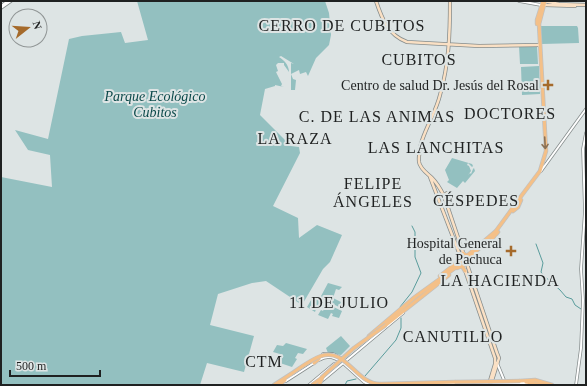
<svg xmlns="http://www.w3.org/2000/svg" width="587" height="386" viewBox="0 0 587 386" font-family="'Times New Roman',serif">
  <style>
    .green { fill: #93c0c0 }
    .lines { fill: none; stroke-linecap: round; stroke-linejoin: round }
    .stream { stroke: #599c9c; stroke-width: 1 }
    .tertiary-casing { stroke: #858c8c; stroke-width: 3.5 }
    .secondary-casing { stroke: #858c8c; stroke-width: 4 }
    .primary-casing { stroke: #c0c1c1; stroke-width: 4.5 }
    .tertiary { stroke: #fff; stroke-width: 2 }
    .secondary { stroke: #fae0c4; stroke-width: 2.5 }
    .primary { stroke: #f4c088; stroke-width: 3 }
    .primary-bridge-casing { stroke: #c0c1c1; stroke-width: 4.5; stroke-linecap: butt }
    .primary-bridge { stroke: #f4c088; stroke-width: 3 }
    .oneway { stroke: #8a7054 }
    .poi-dot { fill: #a56a2b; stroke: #dde4e4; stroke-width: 1.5 }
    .labels { text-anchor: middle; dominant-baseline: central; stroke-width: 4; stroke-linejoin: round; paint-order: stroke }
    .poi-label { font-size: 14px; fill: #1f2121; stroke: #dde4e4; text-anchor: end }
    .park-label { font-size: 14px; font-style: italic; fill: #0b494a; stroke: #dde4e4 }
    .quarter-label { font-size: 16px; letter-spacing: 1px; fill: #1f2121; stroke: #dde4e4 }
  </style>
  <rect width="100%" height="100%" fill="#dde4e4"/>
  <!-- green -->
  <path class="green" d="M 137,1 L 325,1 L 329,13 L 331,35 L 329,45 L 316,58 L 308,76 L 306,72 L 300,74 L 299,70 L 291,74 L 293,79 L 296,80 L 295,90 L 291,90 L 291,63 L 294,64 L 281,56 L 279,57 C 284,60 289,65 289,72 L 284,65 L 284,63 L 278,63 L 276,65 L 278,71 L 276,72 L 282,84 L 281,86 L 284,87 L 275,85 L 275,86 L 265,89 L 260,115 L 291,146 L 299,147 L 300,153 L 273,206 L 298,218 L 299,238 L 317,225 L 342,235 L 330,262 L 323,269 L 302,305 L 266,281 L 252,283 L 218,294 L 210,325 L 254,336 L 244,372 L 207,363 L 200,385 L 1,385 L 1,177 L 52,187 L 50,155 L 28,150 L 15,130 L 48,139 L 69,39 L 82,36 L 121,32 L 125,43 L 148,40 Z
    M 540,26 L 577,26 L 578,28 L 579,43 L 542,44 Z
    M 519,46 L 537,46 L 538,64 L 520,64 Z
    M 539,66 L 540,94 L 522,95 L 521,67 Z
    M 452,158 L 472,164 L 473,166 L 472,167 L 468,163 L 467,165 L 469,166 L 471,171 L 468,175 L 470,173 L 471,174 L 473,169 L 474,168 L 475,171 L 465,183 L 463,181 L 457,188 L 447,182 L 449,180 L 445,170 Z
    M 328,283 L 342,287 L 339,290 L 336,289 L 333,298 L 341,302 L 339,307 L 323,299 L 322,300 L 323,302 L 342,311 L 339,318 L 332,316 L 333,314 L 331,313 L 328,319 L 318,315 L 321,310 L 323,311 L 324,309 L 318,306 L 317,307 L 315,306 L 314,307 L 316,309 L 315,312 L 307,307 L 314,295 L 320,298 Z
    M 341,336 L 350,346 L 341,355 L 328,353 L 326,348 Z
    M 286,343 L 307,349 L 303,354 L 298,353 L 295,358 L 297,359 L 292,367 L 277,362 L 280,354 L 273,352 L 277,345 L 283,346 Z"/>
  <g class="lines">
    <!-- stream -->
    <path class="stream" d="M 536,244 L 543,263 L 541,272 L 543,275 L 560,290 L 566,297 L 572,299 L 575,305 L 581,309
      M 400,307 L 412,292 L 421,273 L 415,257 L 415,232 L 412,226
      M 365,376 L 396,340 L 401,328 L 401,318
      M 345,385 L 347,381 L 356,379"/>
    <!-- tertiary casing -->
    <g class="tertiary-casing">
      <path id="tertiary" d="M 519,1 L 541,5
        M 1,6 L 8,1
        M 1,8 L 11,1
        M 541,171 L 586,109
        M 323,354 L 333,354 L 343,359
        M 319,360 C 326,356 333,356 339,361
        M 343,363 L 364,382 L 370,385
        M 497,363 L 504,380
        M 286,381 L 314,363
        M 309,385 L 334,364
        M 317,385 L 403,313
        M 419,385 L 528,383
        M 576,385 L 581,348 L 583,300 L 581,269 L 585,211 L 583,149 L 586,133"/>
    </g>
    <!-- secondary casing -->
    <g class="secondary-casing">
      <path id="secondary" d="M 376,1 C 382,19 388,35 407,42 L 479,46 L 540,45
        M 450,1 C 450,33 449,64 440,95 C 435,117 417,139 419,162 C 420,169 428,174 432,178 C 437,183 441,190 444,196 L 497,353 L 499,358 L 491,384
        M 544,1 L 559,4 L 586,5
        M 545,5 L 575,6
        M 430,177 L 461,258
        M 444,196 L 447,193 L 450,193
        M 465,270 L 495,358 L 495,364 L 489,384"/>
    </g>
    <!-- primary casing -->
    <g class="primary-casing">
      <path id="primary" d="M 537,24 L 537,20 L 543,1
        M 513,211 L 518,207 L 521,200
        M 481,246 L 490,241 L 498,232
        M 463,253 L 465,255 L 468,255
        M 464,265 L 466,260 L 483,245
        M 457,268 L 462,266 L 465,271
        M 440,276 L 458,262 L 461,256 L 464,259
        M 386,325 L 449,275
        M 369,336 L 415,297 L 455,268 L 468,255 L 496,231 L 512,209 L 514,204 L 519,199 L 540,171 L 546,151 L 539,24 L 545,1
        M 314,363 L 319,359
        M 520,381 L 535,380 L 552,385
        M 526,382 L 543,385
        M 381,384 L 455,382
        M 274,385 L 291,374
        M 279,385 L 285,380"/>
    </g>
    <!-- tertiary -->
    <use href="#tertiary" class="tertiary"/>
    <!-- secondary -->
    <use href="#secondary" class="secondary"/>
    <!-- primary -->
    <use href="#primary" class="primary"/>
    <!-- primary-bridge casing -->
    <g class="primary-bridge-casing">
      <path id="primary-bridge" d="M 291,374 C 300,368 310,360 321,356 C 346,347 356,385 381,384
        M 321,378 L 354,348 L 386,325
        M 455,382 L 520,381
        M 312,385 L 323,377
        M 319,385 L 322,379"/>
    </g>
    <!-- primary-bridge -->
    <use href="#primary-bridge" class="primary-bridge"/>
  </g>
  <!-- one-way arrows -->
  <defs><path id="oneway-shaft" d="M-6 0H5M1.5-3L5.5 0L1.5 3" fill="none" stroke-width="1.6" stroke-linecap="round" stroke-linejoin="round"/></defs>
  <use class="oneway" href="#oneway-shaft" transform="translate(545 143) rotate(87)"/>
  <!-- markers -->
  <g class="poi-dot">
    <path d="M546 79h4v4h4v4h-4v4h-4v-4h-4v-4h4z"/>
    <path d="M509 245h4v4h4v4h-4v4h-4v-4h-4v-4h4z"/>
  </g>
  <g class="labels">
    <!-- poi labels -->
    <g class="poi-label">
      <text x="539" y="85">Centro de salud Dr. Jesús del Rosal</text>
      <text x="502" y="243">Hospital General<tspan x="502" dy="16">de Pachuca</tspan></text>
    </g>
    <!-- park labels -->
    <g class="park-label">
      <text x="155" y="96">Parque Ecológico<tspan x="155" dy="16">Cubitos</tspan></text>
    </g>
    <!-- quarter labels -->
    <g class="quarter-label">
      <text x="342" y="25">CERRO DE CUBITOS</text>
      <text x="419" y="59">CUBITOS</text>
      <text x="510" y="113">DOCTORES</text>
      <text x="377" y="116">C. DE LAS ANIMAS</text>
      <text x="295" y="138">LA RAZA</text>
      <text x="436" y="147">LAS LANCHITAS</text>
      <text x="373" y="183">FELIPE<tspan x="373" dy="18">ÁNGELES</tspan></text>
      <text x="476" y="200">CÉSPEDES</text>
      <text x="500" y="280">LA HACIENDA</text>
      <text x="339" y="302">11 DE JULIO</text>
      <text x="453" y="336">CANUTILLO</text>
      <text x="264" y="361">CTM</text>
    </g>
  </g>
  <!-- border -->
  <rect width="587" height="386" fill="none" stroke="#1f2121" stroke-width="4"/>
  <!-- north arrow -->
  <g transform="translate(28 28) rotate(73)"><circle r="19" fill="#dde4e4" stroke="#919696"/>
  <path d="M0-3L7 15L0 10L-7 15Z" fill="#a56a2b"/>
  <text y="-6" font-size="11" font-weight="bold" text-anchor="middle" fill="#1f2121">N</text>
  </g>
  <!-- scale -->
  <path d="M10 370v6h90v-6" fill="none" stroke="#1f2121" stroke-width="2"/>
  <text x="16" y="370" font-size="12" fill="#1f2121" stroke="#dde4e4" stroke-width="3" paint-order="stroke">500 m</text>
</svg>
